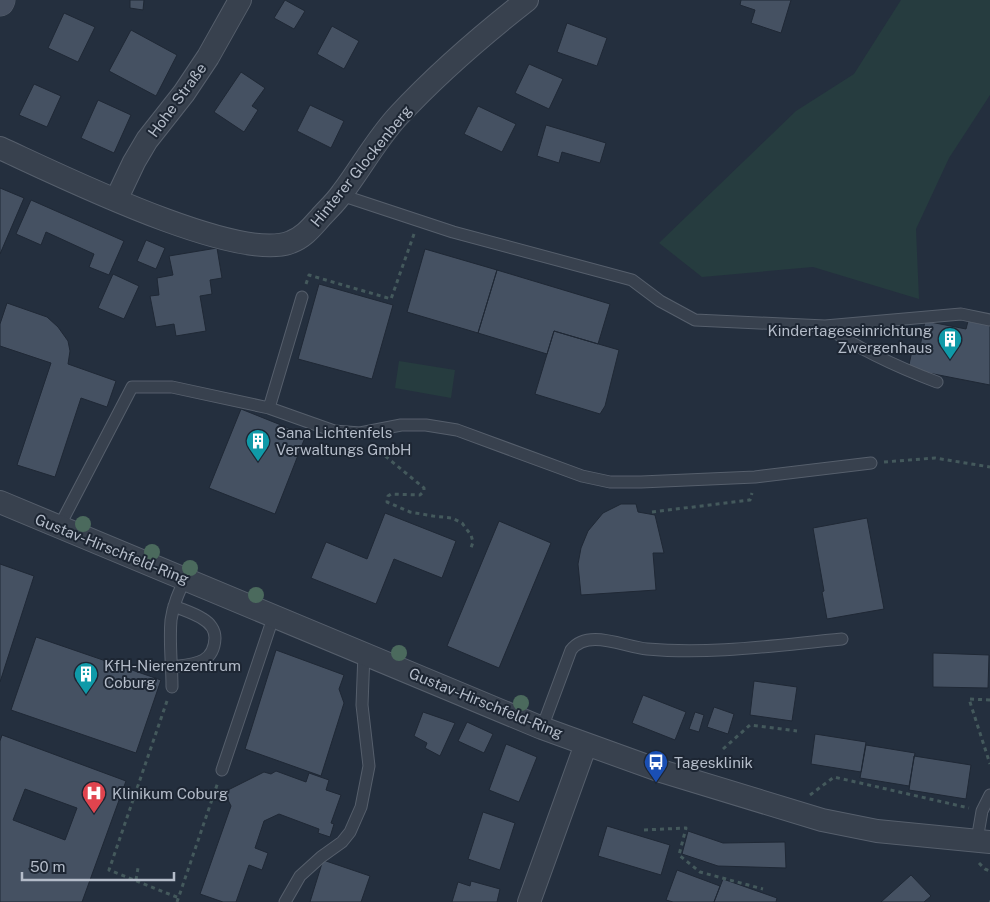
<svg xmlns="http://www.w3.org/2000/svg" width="990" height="902" viewBox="0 0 990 902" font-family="'Public Sans',sans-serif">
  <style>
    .green { fill: #263c3f }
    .building { fill: #455162; stroke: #1f2835; fill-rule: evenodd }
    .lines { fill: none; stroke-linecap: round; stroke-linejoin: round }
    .lane-casing { stroke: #565f6c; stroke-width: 13 }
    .street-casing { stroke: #565f6c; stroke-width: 24 }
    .secondary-casing { stroke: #565f6c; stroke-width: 29 }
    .path { stroke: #44595c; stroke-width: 3; stroke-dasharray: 4 4; stroke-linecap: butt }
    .lane { stroke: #38414e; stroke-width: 11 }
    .street { stroke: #38414e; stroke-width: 22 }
    .secondary { stroke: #465061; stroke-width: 28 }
    .tree { fill: #4b6a5d }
    .labels { text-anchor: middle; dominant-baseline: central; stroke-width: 4; stroke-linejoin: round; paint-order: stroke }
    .street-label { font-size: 15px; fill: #b4bcc9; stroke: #1d2633 }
    .poi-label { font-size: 15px; fill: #b4bcc9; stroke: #1d2633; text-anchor: start }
  </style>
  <rect width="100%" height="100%" fill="#242f3e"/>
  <!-- green -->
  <path class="green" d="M 901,0 L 990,0 L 990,95 L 949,158 L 916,229 L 919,299 L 813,267 L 702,277 L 659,243 L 796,111 L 854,74 Z
    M 399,361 L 455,370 L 451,398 L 395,388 Z"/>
  <!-- building -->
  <path class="building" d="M 130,0 L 144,0 L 143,10 L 130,8 Z
    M 285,0 L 305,11 L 294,29 L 274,18 Z
    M 741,0 L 791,0 L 781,33 L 751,23 L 755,10 L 740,5 Z
    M 64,13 L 95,27 L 78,62 L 48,48 Z
    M 567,23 L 607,38 L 597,66 L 557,52 Z
    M 332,26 L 359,41 L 344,69 L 317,54 Z
    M 131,30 L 177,55 L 156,96 L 109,71 Z
    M 529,64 L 563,79 L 549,109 L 515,93 Z
    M 241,72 L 265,88 L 252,106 L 258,110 L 244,132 L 214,112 Z
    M 34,84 L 61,96 L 47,127 L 19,115 Z
    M 98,100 L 131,115 L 114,153 L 81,138 Z
    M 310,105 L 344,121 L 331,148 L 297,131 Z
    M 478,106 L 516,124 L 502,152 L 464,134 Z
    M 546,125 L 606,143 L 600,163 L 562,152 L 559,163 L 537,156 Z
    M 0,188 L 24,198 L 0,254 Z
    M 31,200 L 124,241 L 109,275 L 89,267 L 94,254 L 46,232 L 41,245 L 16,234 Z
    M 146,240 L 165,248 L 156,269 L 137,261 Z
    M 217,248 L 222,278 L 210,280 L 212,294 L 200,296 L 206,331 L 176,336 L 174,324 L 156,327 L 150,296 L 159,295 L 157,278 L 173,275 L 169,256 Z
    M 425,249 L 497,270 L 478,333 L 407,312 Z
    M 497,270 L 610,304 L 598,344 L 554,331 L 547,354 L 478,333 Z
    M 113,274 L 139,286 L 124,319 L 98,308 Z
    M 319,284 L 393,305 L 372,379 L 298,359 Z
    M 7,303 L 47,317 L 58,327 L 68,341 L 70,351 L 68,364 L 116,381 L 107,407 L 81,398 L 55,477 L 17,465 L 51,363 L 0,346 L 0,324 Z
    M 925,321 L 966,329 L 968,321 L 990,325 L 990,385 L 908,369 L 912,351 L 919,352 Z
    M 554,331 L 619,350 L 605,406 L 600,414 L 535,394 Z
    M 241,409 L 306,435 L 275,514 L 209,488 Z
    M 621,504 L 636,504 L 638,512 L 655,515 L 664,553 L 653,553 L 656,590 L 581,595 L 578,564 L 581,548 L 588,531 L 603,513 Z
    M 385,513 L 456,541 L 442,578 L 394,559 L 376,604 L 311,578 L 326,542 L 367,559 Z
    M 867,518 L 884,609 L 827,619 L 822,592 L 824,591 L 813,528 Z
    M 499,521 L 551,543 L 499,668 L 447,646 Z
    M 0,564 L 34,576 L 0,682 Z
    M 36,637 L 161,680 L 136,753 L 11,710 Z
    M 276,650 L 344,675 L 339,689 L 344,703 L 321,776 L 245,749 Z
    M 933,653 L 989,655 L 988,688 L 933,687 Z
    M 754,681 L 797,687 L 792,721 L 750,715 Z
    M 643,695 L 686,712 L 675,740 L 632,723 Z
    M 714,707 L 734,714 L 728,734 L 707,727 Z
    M 423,712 L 455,723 L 440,756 L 425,748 L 427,743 L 414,736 Z
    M 695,712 L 704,715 L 699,732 L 689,729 Z
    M 467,722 L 493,734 L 484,753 L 458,741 Z
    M 815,734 L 866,742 L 861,772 L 811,764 Z
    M 2,735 L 126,781 L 82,902 L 0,902 L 0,741 ZM 25,789 L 77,808 L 65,840 L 13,820 Z
    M 506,744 L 537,757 L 519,802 L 489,790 Z
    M 866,745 L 915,753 L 909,786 L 860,778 Z
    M 914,756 L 971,765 L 966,799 L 909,790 Z
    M 276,771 L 306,782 L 309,773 L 329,780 L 326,790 L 341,795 L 331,823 L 334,824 L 330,837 L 318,833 L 319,829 L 279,814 L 264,821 L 255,848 L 268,853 L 262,870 L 249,865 L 236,902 L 223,902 L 200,894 L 231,806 L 224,792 L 264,772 L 271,774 Z
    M 483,812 L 515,823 L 500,870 L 468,859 Z
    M 607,826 L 670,845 L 661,875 L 598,856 Z
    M 688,831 L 723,843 L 785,842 L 786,868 L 718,866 L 682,854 Z
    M 323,860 L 370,876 L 361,902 L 310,902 Z
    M 677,870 L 720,886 L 714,902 L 673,902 L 666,900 Z
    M 911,875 L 931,896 L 924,902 L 881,902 Z
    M 723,879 L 777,898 L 776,902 L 714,902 Z
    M 471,881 L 500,889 L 497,902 L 452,902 L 458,882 L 470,886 Z"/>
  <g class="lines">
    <!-- lane casing -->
    <g class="lane-casing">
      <path id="lane" d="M 341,195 L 453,232 L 632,280 L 660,301 L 695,320 L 825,326 L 961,314 L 990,320
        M 825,326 C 860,350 897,367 937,382
        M 269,408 L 334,431 L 360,433 L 401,425 L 426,425 L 457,430 L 582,476 L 610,482 L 641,482 L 755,477 L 871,463
        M 59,527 L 132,387 L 172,387 L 269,408 L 302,297
        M 172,667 C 194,664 214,664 215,638 C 215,630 210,623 203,619 C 194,613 183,610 174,606
        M 172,687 C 172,664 169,642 171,620 C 173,605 179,592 185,579
        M 542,728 L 571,650 C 588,628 624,647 647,649 C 712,655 777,645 842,639
        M 222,770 L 274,615
        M 977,840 L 982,811 L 990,795
        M 285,902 L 300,876 L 321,857 L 342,842 L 350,832 L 361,807 L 369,766 L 362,705 L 364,653"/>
    </g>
    <!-- street casing -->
    <g class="street-casing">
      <path id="street" d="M 0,148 C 55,173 238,264 291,242 C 304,237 311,228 320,218 C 327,210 336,202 342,193 C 361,168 376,140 398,116 C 437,74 481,36 527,0
        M 116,200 L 134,162 L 147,140 L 184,93 L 208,57 L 240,0
        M 0,502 L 542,728 L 661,771 L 822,820 L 877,831 L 990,842
        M 529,902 L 586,744"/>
    </g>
    <!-- secondary casing -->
    <g class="secondary-casing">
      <path id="secondary" d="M 0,2 L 1,0"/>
    </g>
    <!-- path -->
    <path class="path" d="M 306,284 L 309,275 L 391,299 L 414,234
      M 373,446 L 424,488 L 424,491 L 420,495 L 391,494 L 388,496 L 387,502 L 410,512 L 433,516 L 452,518 L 462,523 L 471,535 L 473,542 L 471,548
      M 884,462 L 935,458 L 990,467
      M 652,512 L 750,500 L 752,493
      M 990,700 L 969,699 L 990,764
      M 167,701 L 109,870 L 179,898
      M 723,749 L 750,725 L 797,731
      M 810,795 L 834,777 L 969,808
      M 644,830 L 686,828 L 679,855 L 700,872 L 763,889
      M 979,863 L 985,869 L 990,871
      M 136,880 L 138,868
      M 177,902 L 218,782
      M 989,902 L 990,902"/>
    <!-- lane -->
    <use href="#lane" class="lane"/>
    <!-- street -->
    <use href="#street" class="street"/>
    <!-- secondary -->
    <use href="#secondary" class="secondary"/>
  </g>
  <!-- trees -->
  <g class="tree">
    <circle cx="83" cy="524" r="8"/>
    <circle cx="152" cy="552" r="8"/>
    <circle cx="190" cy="568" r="8"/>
    <circle cx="256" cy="595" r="8"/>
    <circle cx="399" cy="653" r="8"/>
    <circle cx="521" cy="703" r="8"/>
  </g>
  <!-- icons -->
  <defs>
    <g id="building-pin" transform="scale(1.25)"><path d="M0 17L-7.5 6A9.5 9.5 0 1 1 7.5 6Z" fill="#0f9aa8" stroke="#1d2633"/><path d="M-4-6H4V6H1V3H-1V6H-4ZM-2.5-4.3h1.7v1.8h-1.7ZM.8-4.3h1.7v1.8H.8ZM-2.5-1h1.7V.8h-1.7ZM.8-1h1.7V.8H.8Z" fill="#fff"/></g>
    <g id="bus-pin" transform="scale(1.25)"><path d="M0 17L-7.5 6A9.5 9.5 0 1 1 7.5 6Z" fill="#1a4fb4" stroke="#1d2633"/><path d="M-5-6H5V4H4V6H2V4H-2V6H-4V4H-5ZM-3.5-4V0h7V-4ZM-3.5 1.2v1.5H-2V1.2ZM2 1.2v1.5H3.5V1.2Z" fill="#fff"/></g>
    <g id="hospital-pin" transform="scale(1.25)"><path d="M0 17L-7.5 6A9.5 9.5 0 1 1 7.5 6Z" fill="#e0444e" stroke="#1d2633"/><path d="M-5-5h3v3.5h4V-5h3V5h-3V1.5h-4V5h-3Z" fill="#fff"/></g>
  </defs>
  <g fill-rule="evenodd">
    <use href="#building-pin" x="950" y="339"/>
    <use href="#building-pin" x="258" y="441"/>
    <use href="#building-pin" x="86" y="674"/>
    <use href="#bus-pin" x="656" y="762"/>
    <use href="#hospital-pin" x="94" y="793"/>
  </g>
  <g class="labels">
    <!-- street labels -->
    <g class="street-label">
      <text transform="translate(177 100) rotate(-54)">Hohe Straße</text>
      <text transform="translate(361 166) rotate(-51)">Hinterer Glockenberg</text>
      <text transform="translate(112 549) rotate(22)">Gustav-Hirschfeld-Ring</text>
      <text transform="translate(486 703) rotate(22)">Gustav-Hirschfeld-Ring</text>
    </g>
    <!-- poi labels -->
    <g class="poi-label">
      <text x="932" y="330" text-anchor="end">Kindertageseinrichtung<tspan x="932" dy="17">Zwergenhaus</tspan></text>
      <text x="276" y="432">Sana Lichtenfels<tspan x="276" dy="17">Verwaltungs GmbH</tspan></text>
      <text x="104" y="665">KfH-Nierenzentrum<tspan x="104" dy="17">Coburg</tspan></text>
      <text x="674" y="762">Tagesklinik</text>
      <text x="112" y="793">Klinikum Coburg</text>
    </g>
  </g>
  <!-- scale -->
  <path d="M22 872v8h152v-8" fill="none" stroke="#b4bcc9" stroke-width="2.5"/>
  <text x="30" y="872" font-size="15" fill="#b4bcc9" stroke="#1d2633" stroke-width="4" paint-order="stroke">50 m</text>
</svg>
